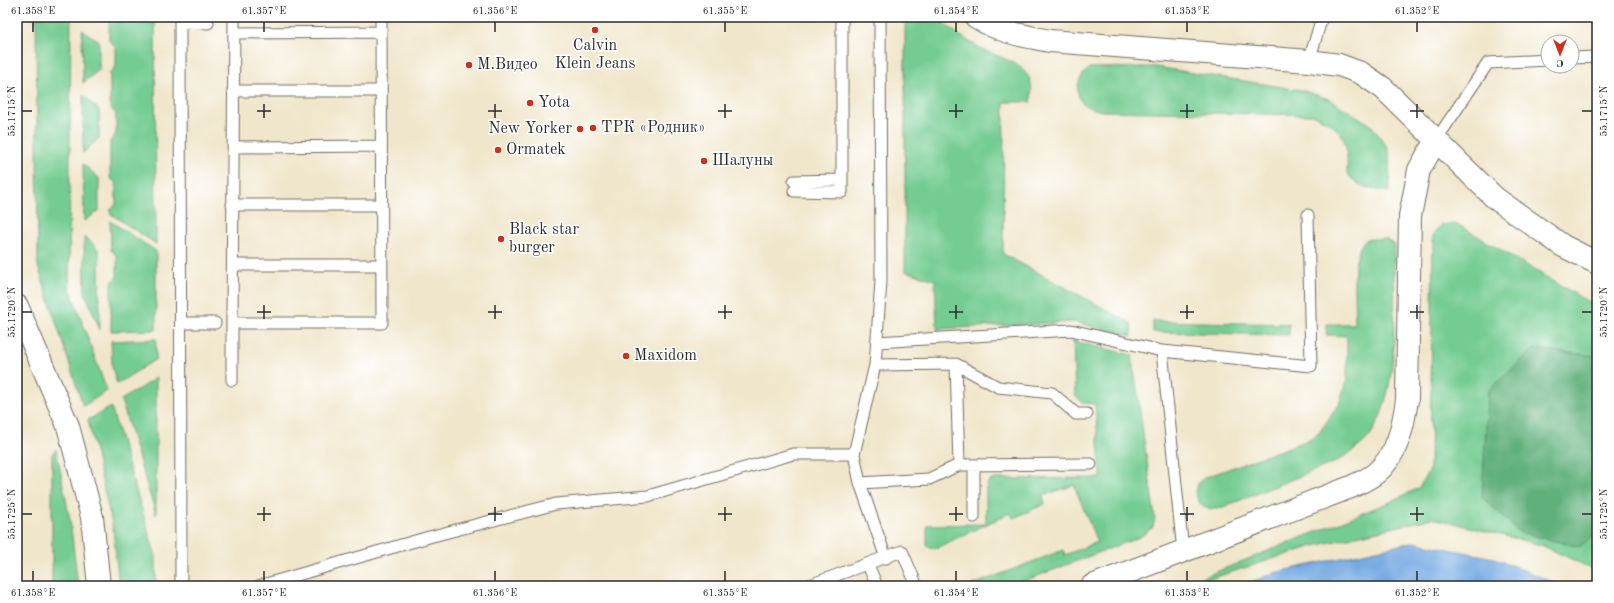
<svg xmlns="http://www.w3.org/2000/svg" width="1614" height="603" viewBox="0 0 1614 603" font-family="'Old Standard TT',serif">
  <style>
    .green { fill: #75cc92; stroke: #507c5e }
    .forest { fill: #60b07c; stroke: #466e54 }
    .water { fill: #76aae3; stroke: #506a87 }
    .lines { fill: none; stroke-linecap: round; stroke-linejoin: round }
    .service-casing { stroke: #706c63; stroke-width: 13 }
    .tertiary-casing { stroke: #706c63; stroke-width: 24 }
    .service { stroke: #fff; stroke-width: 11 }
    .tertiary { stroke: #fff; stroke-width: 22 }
    .ticks { fill: none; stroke: #2b2b2b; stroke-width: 1.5 }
    .poi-dot { fill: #c8321e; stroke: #fff; stroke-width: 1.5 }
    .labels { text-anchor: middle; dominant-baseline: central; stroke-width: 3; stroke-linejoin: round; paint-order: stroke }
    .poi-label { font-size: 16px; fill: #2b2b2b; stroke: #fff; text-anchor: start }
    .neatline { fill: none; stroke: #2b2b2b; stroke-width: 1.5 }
    .ticks-label { font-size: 10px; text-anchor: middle; fill: #2b2b2b }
  </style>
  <rect width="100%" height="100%" fill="#fff"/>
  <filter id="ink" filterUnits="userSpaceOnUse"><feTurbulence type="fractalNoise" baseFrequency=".025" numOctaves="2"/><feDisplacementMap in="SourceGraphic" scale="8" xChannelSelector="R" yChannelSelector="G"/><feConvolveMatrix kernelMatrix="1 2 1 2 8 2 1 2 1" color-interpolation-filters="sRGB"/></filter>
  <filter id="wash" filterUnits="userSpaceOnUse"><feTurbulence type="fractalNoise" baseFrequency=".012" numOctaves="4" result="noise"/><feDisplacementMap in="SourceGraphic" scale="16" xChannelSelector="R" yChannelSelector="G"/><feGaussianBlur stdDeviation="0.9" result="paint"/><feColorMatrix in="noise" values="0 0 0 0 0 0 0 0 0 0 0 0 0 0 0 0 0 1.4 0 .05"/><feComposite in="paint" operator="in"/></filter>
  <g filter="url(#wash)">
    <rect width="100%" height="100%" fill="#f0e6cb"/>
    <!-- green -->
    <path class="green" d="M 36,17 L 71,17 L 69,286 L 107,391 L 83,406 L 38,266 Z
      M 109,17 L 155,17 L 156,244 L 111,214 L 110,210 L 116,204 L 116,183 L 110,178 L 110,141 L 116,134 L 116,113 L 110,108 L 110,72 L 116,67 L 116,47 L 109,41 Z
      M 905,17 L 937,17 C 950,29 964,39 980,48 C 995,57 1020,60 1029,78 C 1033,85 1031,94 1031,102 L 1004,102 L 1003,254 L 1131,323 L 1132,336 L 1074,322 L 937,329 L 935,280 L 905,271 Z
      M 82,30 L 99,41 L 99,70 L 83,83 Z
      M 1156,67 L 1301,90 L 1329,99 L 1371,125 L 1389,149 L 1390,192 C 1372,189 1358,188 1347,173 C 1348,141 1346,130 1314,115 L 1103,111 C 1098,110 1089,108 1085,105 C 1072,95 1078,75 1090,68 Z
      M 83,95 L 99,110 L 99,138 L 83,153 Z
      M 83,164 L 99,178 L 99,211 L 84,221 Z
      M 110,221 L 156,251 L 156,330 L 111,331 L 111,283 L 117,277 L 117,256 L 111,250 Z
      M 1457,224 L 1597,307 L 1597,571 L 1541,545 L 1433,518 L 1310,547 L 1188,586 L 1181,586 L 1390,502 L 1419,488 L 1430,468 L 1433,234 L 1440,225 Z
      M 84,237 L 87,238 L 99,250 L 100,330 L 85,292 Z
      M 1366,239 L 1385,239 L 1394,244 C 1393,299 1402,388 1371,434 C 1364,445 1349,453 1338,461 L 1218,509 C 1201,509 1200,506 1195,491 L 1199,482 L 1206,477 L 1306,441 L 1319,433 L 1339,404 L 1347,379 L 1347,336 L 1326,335 L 1327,324 L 1355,324 C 1355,302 1349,254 1366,239 Z
      M 1153,321 L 1289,324 L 1289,335 L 1153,332 Z
      M 156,339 L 156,359 L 117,384 L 112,367 L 111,341 Z
      M 1073,341 L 1132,355 L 1155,518 L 1153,527 L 1140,537 L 1011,586 L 970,586 L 1063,550 L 1065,555 L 1097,542 L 1074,485 L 1043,496 L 1045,504 L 1013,518 L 1010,513 L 934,549 L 927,546 L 927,525 L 986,524 L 986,488 L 989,481 L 995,479 L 1101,478 L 1095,404 L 1084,403 L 1075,396 Z
      M 156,378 L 156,515 L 121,400 Z
      M 111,407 L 156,557 L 156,586 L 119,586 L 113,529 L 88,420 Z
      M 56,449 L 70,520 L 78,586 L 52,586 L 52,454 Z"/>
    <!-- forest -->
    <path class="forest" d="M 1534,349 L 1597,356 L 1597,534 L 1579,547 L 1519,532 L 1482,497 L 1488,391 Z"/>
    <!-- water -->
    <path class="water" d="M 1413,542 L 1494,558 L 1562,586 L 1239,586 L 1278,572 Z"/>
  </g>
  <g filter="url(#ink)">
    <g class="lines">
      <!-- service casing -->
      <g class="service-casing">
        <path id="service" d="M 180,17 L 181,586
          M 234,17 L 232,323 L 382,323 L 381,17
          M 180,22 L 208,23
          M 234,33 L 381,32
          M 1572,58 L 1597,57
          M 1309,61 L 1322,17
          M 233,91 L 381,91
          M 1436,140 L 1488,63 L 1548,60
          M 233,147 L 381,146
          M 794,181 L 842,180
          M 794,191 L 842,192 L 842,17
          M 232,205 L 381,205
          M 233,265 L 382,265
          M 181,323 L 215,323
          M 232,323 L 232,380
          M 877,342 L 1071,330 L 1162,351
          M 956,364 L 959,465
          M 875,365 L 956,364 L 998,387 L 1052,393 L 1076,414 L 1087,414
          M 854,454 L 875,365 L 881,281 L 880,17
          M 974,465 L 974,517
          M 860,483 L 929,479 L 959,465 L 1091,464
          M 1183,551 L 1162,351 L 1311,366 L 1308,215
          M 868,565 L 877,586
          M 259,586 L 429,537 L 556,504 L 648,496 L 793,454 L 854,454 L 860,483 L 886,558
          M 807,586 L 902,551 L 917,586"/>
      </g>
      <!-- tertiary casing -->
      <g class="tertiary-casing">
        <path id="tertiary" d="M 976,17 C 999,32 1023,36 1050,41 L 1309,61 L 1339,65 L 1361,73 L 1383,88 L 1495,198 L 1563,246 L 1597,263
          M 17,306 L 68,426 L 92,517 L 99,586
          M 1092,586 L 1351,487 C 1359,483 1369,479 1376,473 C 1398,455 1403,426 1407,400 L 1410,216 L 1419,170 L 1436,140"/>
      </g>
      <!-- service -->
      <use href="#service" class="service"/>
      <!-- tertiary -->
      <use href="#tertiary" class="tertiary"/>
    </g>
  </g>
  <!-- ticks -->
  <path class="ticks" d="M 33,22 L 33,32M 264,22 L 264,32M 495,22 L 495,32M 725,22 L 725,32M 956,22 L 956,32M 1187,22 L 1187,32M 1417,22 L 1417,32M 264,104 L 264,118M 495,104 L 495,118M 725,104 L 725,118M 956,104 L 956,118M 1187,104 L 1187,118M 1417,104 L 1417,118M 22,111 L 32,111M 257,111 L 271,111M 488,111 L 502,111M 718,111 L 732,111M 949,111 L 963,111M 1180,111 L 1194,111M 1410,111 L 1424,111M 1582,111 L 1592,111M 264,305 L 264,319M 495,305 L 495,319M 725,305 L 725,319M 956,305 L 956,319M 1187,305 L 1187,319M 1417,305 L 1417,319M 22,312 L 32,312M 257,312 L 271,312M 488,312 L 502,312M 718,312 L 732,312M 949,312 L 963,312M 1180,312 L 1194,312M 1410,312 L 1424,312M 1582,312 L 1592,312M 264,507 L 264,521M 495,507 L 495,521M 725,507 L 725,521M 956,507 L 956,521M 1187,507 L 1187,521M 1417,507 L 1417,521M 22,514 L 32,514M 257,514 L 271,514M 488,514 L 502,514M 718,514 L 732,514M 949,514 L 963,514M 1180,514 L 1194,514M 1410,514 L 1424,514M 1582,514 L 1592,514M 33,571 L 33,581M 264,571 L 264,581M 495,571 L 495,581M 725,571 L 725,581M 956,571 L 956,581M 1187,571 L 1187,581M 1417,571 L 1417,581"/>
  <!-- markers -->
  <g class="poi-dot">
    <circle cx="595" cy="30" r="4"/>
    <circle cx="469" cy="65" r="4"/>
    <circle cx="530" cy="103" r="4"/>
    <circle cx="593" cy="128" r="4"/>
    <circle cx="580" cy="129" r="4"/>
    <circle cx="498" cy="150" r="4"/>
    <circle cx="704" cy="161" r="4"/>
    <circle cx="501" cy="239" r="4"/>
    <circle cx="626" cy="356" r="4"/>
  </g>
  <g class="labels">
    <!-- poi labels -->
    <g class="poi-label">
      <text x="595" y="46" text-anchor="middle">Calvin<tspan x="595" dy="18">Klein Jeans</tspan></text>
      <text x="477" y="65">М.Видео</text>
      <text x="538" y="103">Yota</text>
      <text x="601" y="128">ТРК «Родник»</text>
      <text x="572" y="129" text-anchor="end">New Yorker</text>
      <text x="506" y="150">Ormatek</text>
      <text x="712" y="161">Шалуны</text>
      <text x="509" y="230">Black star<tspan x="509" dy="18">burger</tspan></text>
      <text x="634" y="356">Maxidom</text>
    </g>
  </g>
  <!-- margin -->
  <rect width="1614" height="603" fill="none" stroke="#fff" stroke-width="44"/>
  <!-- north arrow -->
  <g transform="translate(1560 54) rotate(180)"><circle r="19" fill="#ffffff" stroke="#aaaaaa"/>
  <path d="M0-3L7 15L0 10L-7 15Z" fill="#c8321e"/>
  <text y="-6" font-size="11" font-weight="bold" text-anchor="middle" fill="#2b2b2b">С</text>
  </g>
  <rect x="22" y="22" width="1570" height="559" class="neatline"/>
  <g class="ticks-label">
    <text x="33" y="14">61.358°E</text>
    <text x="264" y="14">61.357°E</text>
    <text x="495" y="14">61.356°E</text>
    <text x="725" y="14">61.355°E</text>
    <text x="956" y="14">61.354°E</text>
    <text x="1187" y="14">61.353°E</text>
    <text x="1417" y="14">61.352°E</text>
    <text transform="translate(1603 111) rotate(-90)" y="4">55.1715°N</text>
    <text transform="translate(11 111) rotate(-90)" y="4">55.1715°N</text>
    <text transform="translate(1603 312) rotate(-90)" y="4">55.1720°N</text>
    <text transform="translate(11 312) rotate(-90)" y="4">55.1720°N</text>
    <text transform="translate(1603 514) rotate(-90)" y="4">55.1725°N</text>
    <text transform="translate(11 514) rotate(-90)" y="4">55.1725°N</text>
    <text x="33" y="596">61.358°E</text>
    <text x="264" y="596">61.357°E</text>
    <text x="495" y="596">61.356°E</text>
    <text x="725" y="596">61.355°E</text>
    <text x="956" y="596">61.354°E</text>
    <text x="1187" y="596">61.353°E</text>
    <text x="1417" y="596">61.352°E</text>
  </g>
</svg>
